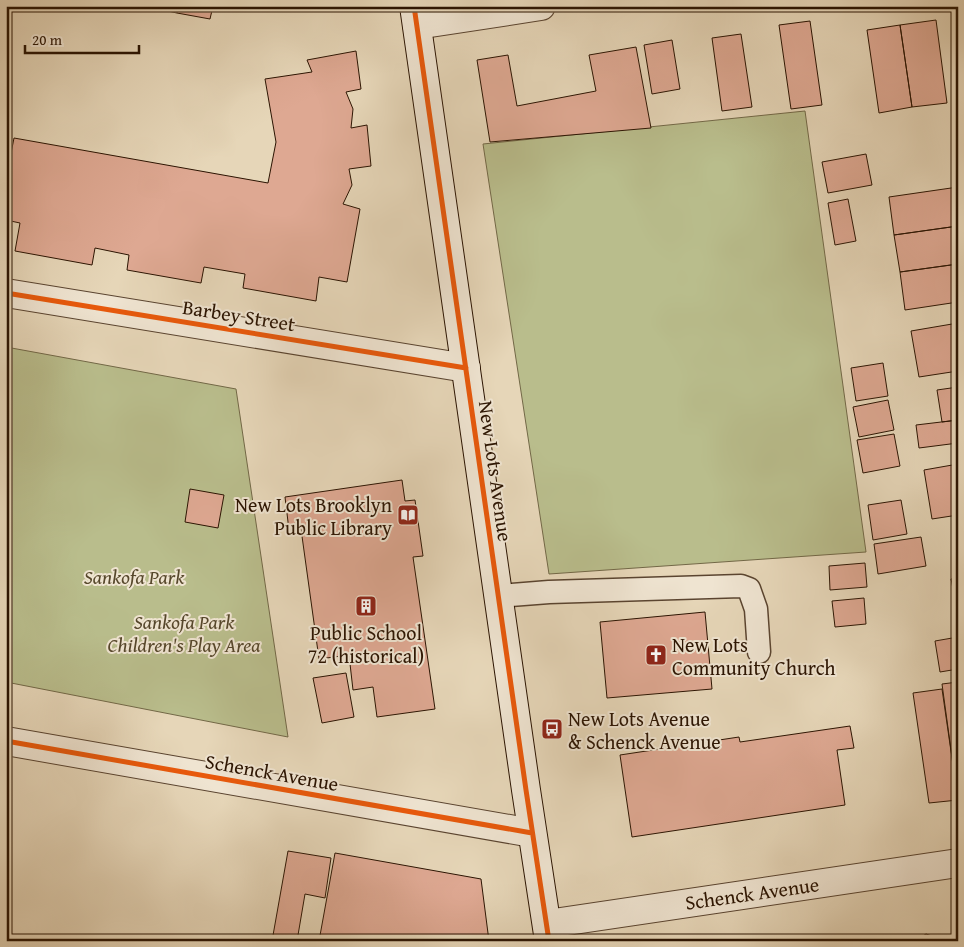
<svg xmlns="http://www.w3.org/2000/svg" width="964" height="947" viewBox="0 0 964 947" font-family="'Gentium Book Plus',serif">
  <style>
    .green { fill: #b9bd8c; stroke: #726847 }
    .building { fill: #dea892; stroke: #2b1402 }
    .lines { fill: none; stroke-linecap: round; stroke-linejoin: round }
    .lane-casing { stroke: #5a4430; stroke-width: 25 }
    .street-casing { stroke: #5a4430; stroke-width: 30 }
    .secondary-casing { stroke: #2b1402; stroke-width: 30 }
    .lane { stroke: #efe4d1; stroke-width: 22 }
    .street { stroke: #efe4d1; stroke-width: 28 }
    .secondary { stroke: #efe4d1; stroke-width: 28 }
    .cycleway-casing { stroke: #efe4d1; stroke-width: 8 }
    .cycleway { stroke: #e8590c; stroke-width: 5 }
    .labels { text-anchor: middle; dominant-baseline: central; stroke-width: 4; stroke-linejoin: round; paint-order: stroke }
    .street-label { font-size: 20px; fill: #2b1402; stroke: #efe4d1 }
    .poi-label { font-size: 20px; fill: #2b1402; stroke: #efe4d1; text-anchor: start }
    .park-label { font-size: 20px; font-style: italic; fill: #56472b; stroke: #efe4d1 }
  </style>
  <rect width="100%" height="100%" fill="#e6d6b8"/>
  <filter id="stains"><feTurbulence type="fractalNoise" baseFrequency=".004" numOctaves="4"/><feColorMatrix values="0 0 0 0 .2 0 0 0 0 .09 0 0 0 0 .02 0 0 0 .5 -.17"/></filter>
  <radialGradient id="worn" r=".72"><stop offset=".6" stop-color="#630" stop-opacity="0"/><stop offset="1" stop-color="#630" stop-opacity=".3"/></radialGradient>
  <!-- green -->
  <path class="green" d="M 805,111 L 866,552 L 549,574 L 483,144 Z
    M 6,347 L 236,389 L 288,737 L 6,682 Z"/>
  <!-- building -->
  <path class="building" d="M 144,6 L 178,6 L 177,13 Z
    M 178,6 L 213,6 L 210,19 L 177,13 Z
    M 936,20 L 947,103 L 912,107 L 900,25 Z
    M 810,21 L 822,105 L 791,109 L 779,25 Z
    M 900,25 L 912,107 L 879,113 L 867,30 Z
    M 741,34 L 752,107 L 722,111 L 712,38 Z
    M 672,40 L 680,89 L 652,94 L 644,45 Z
    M 636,47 L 651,128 L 490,142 L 477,60 L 508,55 L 517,106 L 596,91 L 589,55 Z
    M 356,51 L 361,89 L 346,92 L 353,109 L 351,128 L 367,125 L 371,166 L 349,169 L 352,185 L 343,204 L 360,209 L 347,282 L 319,277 L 316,301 L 243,288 L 245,274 L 204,267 L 201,283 L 127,270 L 129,255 L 95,248 L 92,265 L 15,251 L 20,223 L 6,220 L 6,179 L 14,138 L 268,183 L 276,142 L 265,79 L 312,72 L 307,60 Z
    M 866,154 L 872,185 L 828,193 L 822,162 Z
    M 958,187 L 958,226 L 894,235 L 889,197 Z
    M 848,199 L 856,241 L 835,245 L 828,203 Z
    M 958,226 L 958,264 L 900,272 L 894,235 Z
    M 958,264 L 958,302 L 905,310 L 900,272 Z
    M 958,323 L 958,371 L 919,377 L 911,331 Z
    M 883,363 L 888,396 L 856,401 L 851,368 Z
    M 958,387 L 958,420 L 942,422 L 937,390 Z
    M 888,400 L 894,430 L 859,437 L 853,407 Z
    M 958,420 L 958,443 L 919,448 L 916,425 Z
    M 894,434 L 900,466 L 863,473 L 857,440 Z
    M 958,464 L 958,515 L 932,519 L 924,470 Z
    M 402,480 L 405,501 L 415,500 L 423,556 L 413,557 L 435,709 L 377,717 L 373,687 L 353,690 L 349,655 L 319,659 L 301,529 L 289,530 L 285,497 Z
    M 190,489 L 224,495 L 218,528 L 185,522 Z
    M 901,500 L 907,534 L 873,540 L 868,505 Z
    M 921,537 L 926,566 L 878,574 L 874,544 Z
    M 865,563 L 867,587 L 830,590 L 829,566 Z
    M 958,578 L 958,599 L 955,599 L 951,579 Z
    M 864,598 L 866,624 L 835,627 L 832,601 Z
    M 705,612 L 712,689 L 607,698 L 600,622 Z
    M 958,637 L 958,669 L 940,672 L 935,641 Z
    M 346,673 L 354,717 L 322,723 L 313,678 Z
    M 958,682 L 958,779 L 955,779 L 942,684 Z
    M 942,689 L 958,800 L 929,803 L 913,693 Z
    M 850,726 L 854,748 L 837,750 L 845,805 L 632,837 L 620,755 L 739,737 L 740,742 Z
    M 288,851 L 331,858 L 325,898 L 305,894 L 297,941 L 272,941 Z
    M 335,853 L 481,879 L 489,941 L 319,941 Z
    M 926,934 L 938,938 L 948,936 L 949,941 L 915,941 Z
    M 958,935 L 958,941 L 949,941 L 948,936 Z
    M 901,936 L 907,937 L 911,941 L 892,941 Z"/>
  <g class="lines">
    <!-- lane casing -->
    <g class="lane-casing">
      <path id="lane" d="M 499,596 L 549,592 L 741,586 L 749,589 L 756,609 L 759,652"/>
    </g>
    <!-- street casing -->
    <g class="street-casing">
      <path id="street" d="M 417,25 L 541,6
        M 6,293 L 466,368
        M 6,741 L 532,833
        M 547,924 L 958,863"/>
    </g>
    <!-- secondary casing -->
    <g class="secondary-casing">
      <path id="secondary" d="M 414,6 L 526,790 L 549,941"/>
    </g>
    <!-- lane -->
    <use href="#lane" class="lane"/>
    <!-- street -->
    <use href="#street" class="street"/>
    <!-- secondary -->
    <use href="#secondary" class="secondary"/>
    <!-- cycleway casing -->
    <g class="cycleway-casing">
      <path id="cycleway" d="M 414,6 L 526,790 L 549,941
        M 6,293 L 466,368
        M 6,741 L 532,833"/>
    </g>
    <!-- cycleway -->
    <use href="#cycleway" class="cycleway"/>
  </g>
  <!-- icons -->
  <defs>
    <g id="library-square" transform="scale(1.125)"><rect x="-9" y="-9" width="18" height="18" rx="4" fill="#8f2418" stroke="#efe4d1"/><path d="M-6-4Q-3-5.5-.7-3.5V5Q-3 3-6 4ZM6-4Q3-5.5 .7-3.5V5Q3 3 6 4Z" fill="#fff"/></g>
    <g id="building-square" transform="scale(1.125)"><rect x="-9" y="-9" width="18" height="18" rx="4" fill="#8f2418" stroke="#efe4d1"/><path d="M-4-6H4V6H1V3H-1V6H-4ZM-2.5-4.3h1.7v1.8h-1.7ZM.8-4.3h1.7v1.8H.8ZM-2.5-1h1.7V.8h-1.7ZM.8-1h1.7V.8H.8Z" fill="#fff"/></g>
    <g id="church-square" transform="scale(1.125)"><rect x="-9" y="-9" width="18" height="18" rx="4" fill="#8f2418" stroke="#efe4d1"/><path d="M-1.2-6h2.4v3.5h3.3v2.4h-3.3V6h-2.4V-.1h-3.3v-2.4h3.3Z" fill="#fff"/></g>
    <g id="bus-square" transform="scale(1.125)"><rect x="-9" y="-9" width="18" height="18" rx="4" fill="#8f2418" stroke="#efe4d1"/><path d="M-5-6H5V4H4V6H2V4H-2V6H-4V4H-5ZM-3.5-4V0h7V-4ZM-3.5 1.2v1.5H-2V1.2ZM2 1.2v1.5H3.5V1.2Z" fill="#fff"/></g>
  </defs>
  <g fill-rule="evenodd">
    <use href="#library-square" x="408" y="515"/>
    <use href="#building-square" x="366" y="606"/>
    <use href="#church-square" x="656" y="655"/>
    <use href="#bus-square" x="552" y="729"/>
  </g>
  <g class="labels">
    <!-- street labels -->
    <g class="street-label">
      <text transform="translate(239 315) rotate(9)">Barbey Street</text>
      <text transform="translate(496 471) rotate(82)">New Lots Avenue</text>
      <text transform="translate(272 772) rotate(10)">Schenck Avenue</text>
      <text transform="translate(752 893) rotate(-8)">Schenck Avenue</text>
    </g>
    <!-- poi labels -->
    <g class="poi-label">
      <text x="392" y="504" text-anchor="end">New Lots Brooklyn<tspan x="392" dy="23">Public Library</tspan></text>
      <text x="366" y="632" text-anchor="middle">Public School<tspan x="366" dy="23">72 (historical)</tspan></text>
      <text x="672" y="644">New Lots<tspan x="672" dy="23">Community Church</tspan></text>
      <text x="568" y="718">New Lots Avenue<tspan x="568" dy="23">&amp; Schenck Avenue</tspan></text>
    </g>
    <!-- park labels -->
    <g class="park-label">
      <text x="134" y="576">Sankofa Park</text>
      <text x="184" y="621">Sankofa Park<tspan x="184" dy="23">Children's Play Area</tspan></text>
    </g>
  </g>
  <!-- margin -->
  <rect width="964" height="947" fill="none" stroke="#e6d6b8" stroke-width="25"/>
  <rect x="8" y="8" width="949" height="932" fill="none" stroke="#2b1402" stroke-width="2.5"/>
  <rect x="12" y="12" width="939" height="922" fill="none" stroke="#2b1402"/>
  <!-- scale -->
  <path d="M25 45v8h114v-8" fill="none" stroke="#2b1402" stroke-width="2.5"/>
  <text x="32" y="45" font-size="15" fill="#2b1402" stroke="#efe4d1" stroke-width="4" paint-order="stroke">20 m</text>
  <rect width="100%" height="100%" filter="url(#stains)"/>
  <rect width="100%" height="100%" fill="url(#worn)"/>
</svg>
